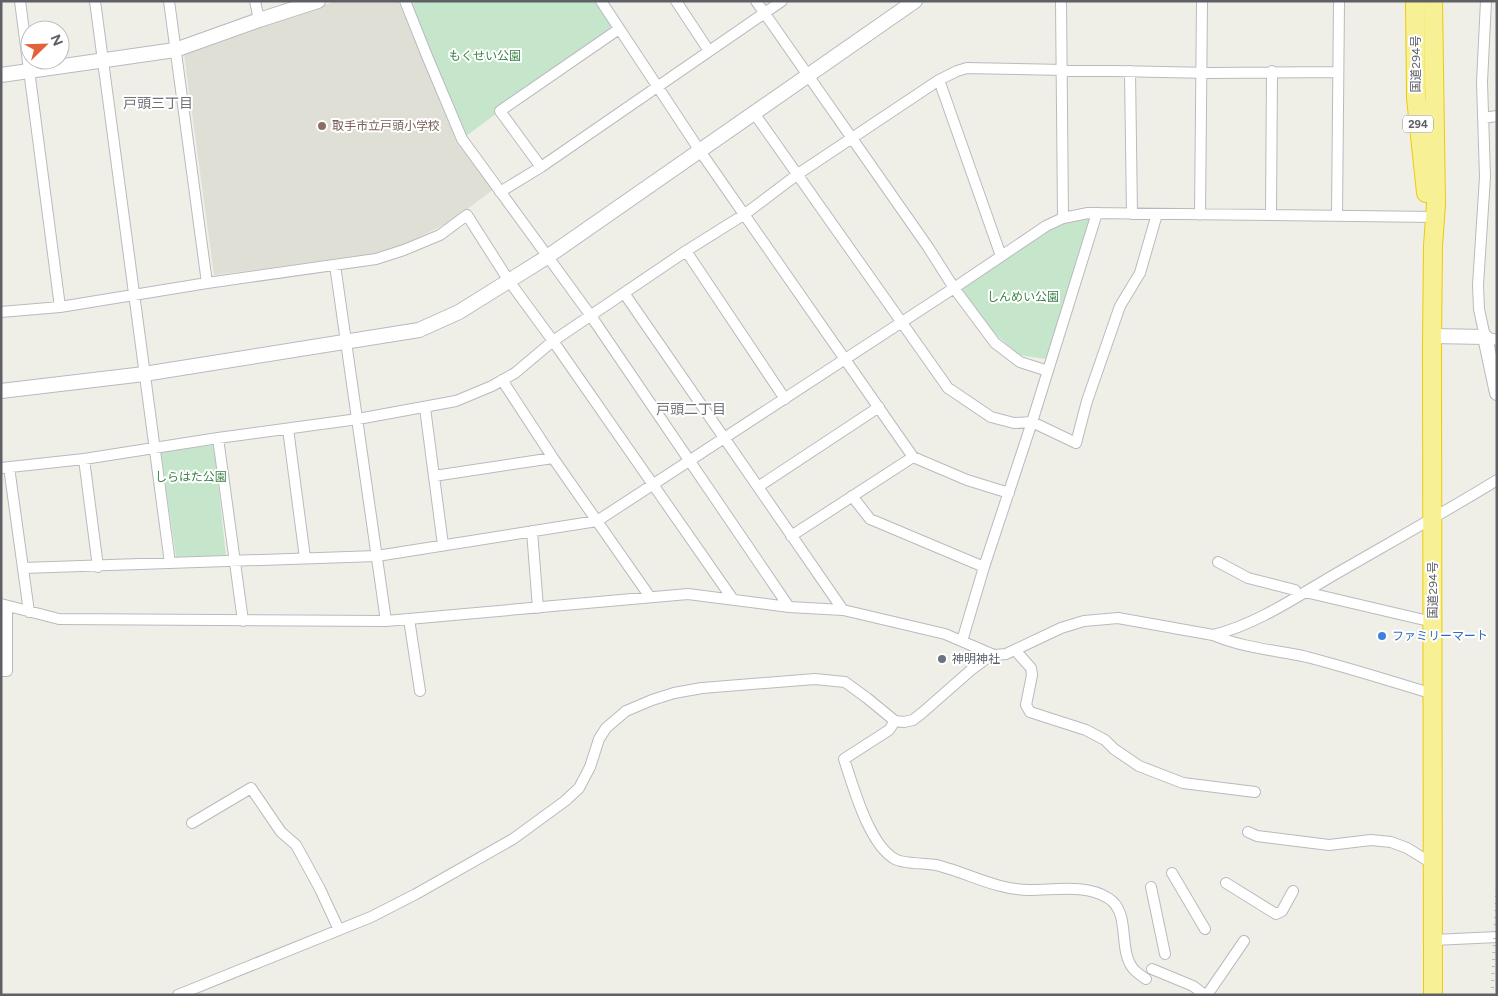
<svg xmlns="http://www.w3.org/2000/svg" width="1498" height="996" viewBox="0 0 1498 996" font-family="Figtree,'Noto Sans JP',sans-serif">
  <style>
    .education { fill: #e0dfd5 }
    .green { fill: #c5e6ca }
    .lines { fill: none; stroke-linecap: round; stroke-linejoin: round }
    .street-casing { stroke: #b9bac0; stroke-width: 12 }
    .secondary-casing { stroke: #b8bac0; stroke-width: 16 }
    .highway-casing { stroke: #eccb0a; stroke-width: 20 }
    .street { stroke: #fff; stroke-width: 10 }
    .secondary { stroke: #fff; stroke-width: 14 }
    .highway { stroke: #f8f095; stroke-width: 18 }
    .rail { stroke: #b7b7b8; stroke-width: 3; stroke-dasharray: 1 6; stroke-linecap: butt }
    .education-dot { fill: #8d6e63; stroke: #fff; stroke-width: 2 }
    .shop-dot { fill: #3f7fe0; stroke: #fff; stroke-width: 2 }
    .worship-dot { fill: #6b7280; stroke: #fff; stroke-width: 2 }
    .labels { text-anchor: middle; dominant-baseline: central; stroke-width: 4; stroke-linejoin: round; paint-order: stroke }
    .shield { fill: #fff; stroke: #8e9094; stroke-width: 1 }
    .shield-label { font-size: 11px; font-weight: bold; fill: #5e6066 }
    .park-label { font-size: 12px; fill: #398348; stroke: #fff }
    .street-label { font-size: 12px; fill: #5e6066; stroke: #fff }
    .education-label { font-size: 12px; fill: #785e54; stroke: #fff; text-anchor: start }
    .shop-label { font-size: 12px; fill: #366cbe; stroke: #fff; text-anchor: start }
    .worship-label { font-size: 12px; fill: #5b616d; stroke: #fff; text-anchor: start }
    .neighbourhood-label { font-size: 14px; fill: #6f7278; stroke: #fff }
  </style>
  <rect width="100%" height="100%" fill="#f0efe7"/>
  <!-- education -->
  <path class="education" d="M 336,1 L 398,1 L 458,144 L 494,189 L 453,220 L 400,247 L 371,255 L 214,275 L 184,54 Z"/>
  <!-- green -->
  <path class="green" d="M 405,1 L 601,1 L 619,29 L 500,111 L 462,139 Z
    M 1097,213 L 1052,360 L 1019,355 L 993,332 L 954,288 L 1046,226 Z
    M 214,445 L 226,556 L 176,557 L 161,452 Z"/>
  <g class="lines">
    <!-- street casing -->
    <g class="street-casing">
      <path id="street" d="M 20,1 L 60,307
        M 95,1 L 170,563
        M 169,1 L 207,283
        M 255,1 L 259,20
        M 405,1 L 427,56 L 462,139 L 591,316 L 789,607
        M 601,1 L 700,151 L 913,457 L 967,480 L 1009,493
        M 676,1 L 709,51
        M 756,1 L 928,247 L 954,288 L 995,343 L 1020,362 L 1048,371
        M 1061,1 L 1063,218
        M 1486,1 L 1482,82 L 1485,177 L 1478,285 L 1479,309 L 1485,337 L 1497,340
        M 619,29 L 500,111 L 541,167 L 782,1
        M 1130,71 L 1132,214
        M 939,80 L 1001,256
        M 754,113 L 948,388 L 991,417 L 1014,423 L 1032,422 L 1076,443 L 1087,401 L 1120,306 L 1140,273 L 1157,214
        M 1483,118 L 1497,116
        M 500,192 L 541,167
        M 1271,214 L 1272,71
        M 1200,215 L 1202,1
        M 1337,216 L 1339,1
        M 686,251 L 785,399
        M 335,265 L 386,621
        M 624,293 L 843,610
        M 1,312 L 60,307 L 207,283 L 376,259 L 404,250 L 440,235 L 467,215 L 509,281 L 553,341 L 732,598
        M 502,380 L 553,458 L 650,597
        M 425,408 L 443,545
        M 288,429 L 305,558
        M 218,438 L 243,621
        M 84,459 L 98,567
        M 9,467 L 29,612
        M 1,468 L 84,459 L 218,438 L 358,419 L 456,401 L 492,386 L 515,373 L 553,341 L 686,251 L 745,214 L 798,174 L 939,80 L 957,71 L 967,68 L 1211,73 L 1338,72
        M 434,476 L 553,458
        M 758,487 L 879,407
        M 852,496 L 870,519 L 984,567
        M 532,531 L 538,608
        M 791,536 L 913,457
        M 1218,562 L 1248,578 L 1295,590
        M 23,568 L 377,556 L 597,521 L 954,288 L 1046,226 L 1063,218 L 1088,213 L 1435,217
        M 1305,592 L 1433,622
        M 1,604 L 59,619 L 386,621 L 688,594 L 789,607 L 843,610 L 856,613 L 945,634 L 994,655
        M 409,619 L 420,691
        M 1213,635 C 1258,624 1299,595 1339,572 C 1391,542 1445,512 1497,480
        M 962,641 L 984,567 L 1032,422 L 1097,213
        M 1015,650 L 1031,668 L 1032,675 L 1026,705 L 1030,712 L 1086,730 L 1105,740 L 1114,749 L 1139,766 L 1183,783 L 1255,792
        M 1,671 L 7,671 L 7,606
        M 895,721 L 889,730 L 844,759 C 853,786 869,845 895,859 C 903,864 925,863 936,865 C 941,866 946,868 950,869 C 978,878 1001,890 1030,890 C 1056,890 1086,884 1108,898 C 1131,912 1118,947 1132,967 C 1135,972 1142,976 1146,979
        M 192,823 L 251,788 L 281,832 L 296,845 L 320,889 L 339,930
        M 1248,832 L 1257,836 L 1329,845 L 1371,840 L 1391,842 L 1407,848 L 1433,864
        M 1172,873 L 1205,929
        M 1226,883 L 1276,914 L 1282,911 L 1293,891
        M 1151,887 L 1165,954
        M 1434,940 L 1497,937
        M 1152,969 L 1193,986 L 1205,995
        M 178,995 L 371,917 L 416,894 L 513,839 L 565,801 L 579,788 L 590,767 L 599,739 L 606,728 L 626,711 L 652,700 L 674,693 L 702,688 L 815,679 L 845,682 L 867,698 L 895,721 L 904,722 L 913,720 L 922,713 L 971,670 L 986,659 L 994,655 L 1006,654 L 1061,628 L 1084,621 L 1118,618 L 1213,635 C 1243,648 1275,650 1307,657 C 1349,668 1391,681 1433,694
        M 1207,995 L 1244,941"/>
    </g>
    <!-- secondary casing -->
    <g class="secondary-casing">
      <path id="secondary" d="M 1,75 L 175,50 L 259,20 L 318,1
        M 1433,336 L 1485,337 L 1497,393
        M 1,391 L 144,374 L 419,330 L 459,312 L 547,257 L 915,1"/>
    </g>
    <!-- highway casing -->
    <g class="highway-casing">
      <path id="highway" d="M 1415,1 L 1416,98 L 1426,193
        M 1433,1 L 1436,204 L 1433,246 L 1432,346 L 1433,995"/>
    </g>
    <!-- street -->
    <use href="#street" class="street"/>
    <!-- secondary -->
    <use href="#secondary" class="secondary"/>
    <!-- highway -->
    <use href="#highway" class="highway"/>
    <!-- rail -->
    <path class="rail" d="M 1492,995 L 1497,887"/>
  </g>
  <!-- markers -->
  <circle class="education-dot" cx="322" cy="126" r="5"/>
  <circle class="shop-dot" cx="1382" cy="636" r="5"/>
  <circle class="worship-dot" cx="942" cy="659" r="5"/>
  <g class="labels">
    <!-- shield labels -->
    <rect class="shield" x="1403" y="115.5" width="30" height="17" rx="4"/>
    <g class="shield-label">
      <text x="1418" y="124">294</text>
    </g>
    <!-- park labels -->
    <g class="park-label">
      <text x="485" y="56">もくせい公園</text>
      <text x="1023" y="297">しんめい公園</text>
      <text x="191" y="477">しらはた公園</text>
    </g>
    <!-- street labels -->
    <g class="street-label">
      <text transform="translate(1416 64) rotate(-90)">国道294号</text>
      <text transform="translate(1433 590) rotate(-90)">国道294号</text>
    </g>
    <!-- education labels -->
    <g class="education-label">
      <text x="332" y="126">取手市立戸頭小学校</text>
    </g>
    <!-- shop labels -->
    <g class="shop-label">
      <text x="1392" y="636">ファミリーマート</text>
    </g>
    <!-- worship labels -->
    <g class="worship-label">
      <text x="952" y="659">神明神社</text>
    </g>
    <!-- neighbourhood labels -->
    <g class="neighbourhood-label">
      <text x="158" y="103">戸頭三丁目</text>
      <text x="691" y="409">戸頭二丁目</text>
    </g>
  </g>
  <!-- border -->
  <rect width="1498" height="996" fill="none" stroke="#5e6066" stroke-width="5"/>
  <!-- north arrow -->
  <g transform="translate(45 45) rotate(67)"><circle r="24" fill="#ffffff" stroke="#bfbfc2"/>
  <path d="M0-4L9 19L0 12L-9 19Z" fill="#e2633a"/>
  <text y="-8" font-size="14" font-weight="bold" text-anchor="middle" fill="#5e6066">N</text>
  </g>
</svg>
